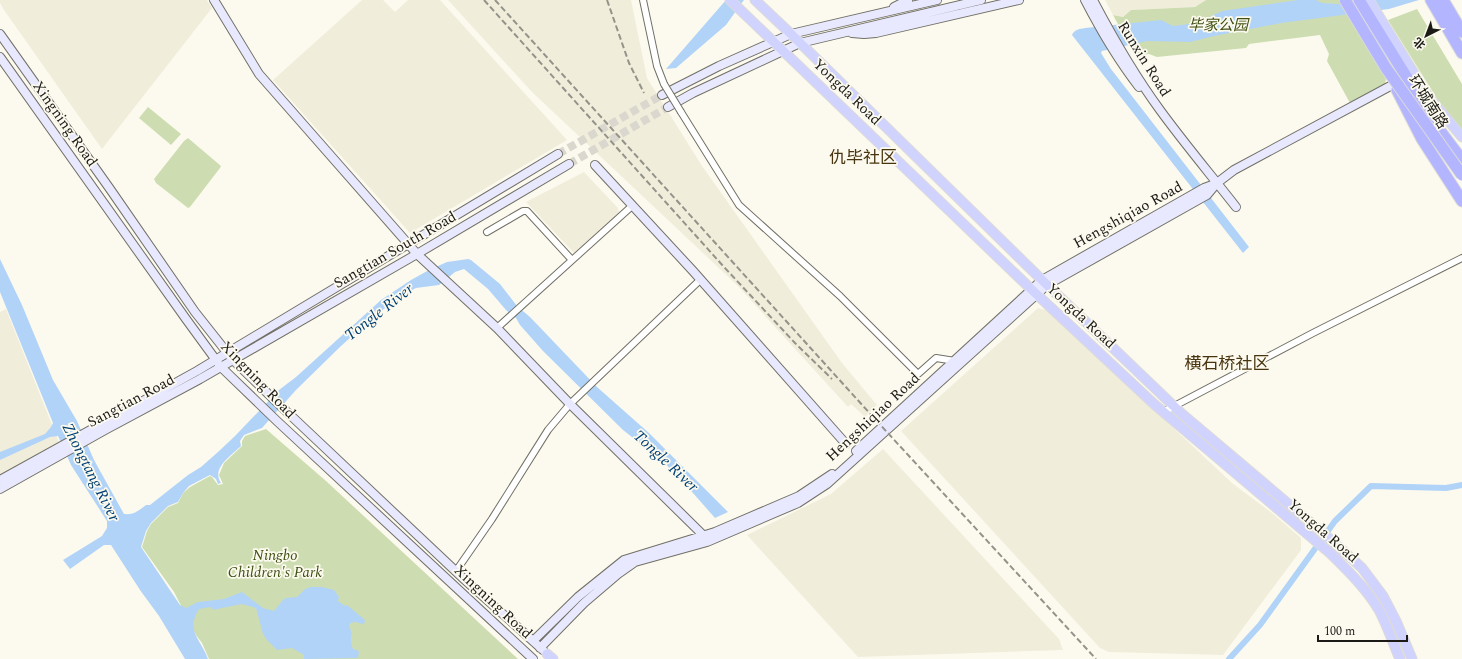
<svg xmlns="http://www.w3.org/2000/svg" width="1462" height="659" viewBox="0 0 1462 659" font-family="Spectral,'Noto Sans SC',serif">
  <style>
    .built { fill: #f1eddb }
    .green { fill: #cdddb1 }
    .water { fill: #b2d3f8 }
    .lines { fill: none; stroke-linecap: round; stroke-linejoin: round }
    .canal { stroke: #b2d3f8; stroke-width: 6 }
    .secondary-tunnel { stroke: #dad8ce; stroke-width: 8; stroke-dasharray: 8 4; stroke-linecap: butt }
    .street-casing { stroke: #727066; stroke-width: 8 }
    .secondary-casing { stroke: #727066; stroke-width: 10 }
    .primary-casing { stroke: #dbdada; stroke-width: 11 }
    .highway-casing { stroke: #dbdada; stroke-width: 13 }
    .street { stroke: #fff; stroke-width: 6 }
    .secondary { stroke: #e8e9ff; stroke-width: 8 }
    .primary { stroke: #d1d3ff; stroke-width: 9 }
    .highway { stroke: #b3b5ff; stroke-width: 11 }
    .rail { stroke: #94938a; stroke-width: 2; stroke-dasharray: 6 3; stroke-linecap: butt }
    .street-bridge-casing { stroke: #727066; stroke-width: 8; stroke-linecap: butt }
    .highway-bridge-casing { stroke: #dbdada; stroke-width: 13; stroke-linecap: butt }
    .street-bridge { stroke: #fff; stroke-width: 6 }
    .highway-bridge { stroke: #b3b5ff; stroke-width: 11 }
    .labels { text-anchor: middle; dominant-baseline: central; stroke-width: 3.5; stroke-linejoin: round; paint-order: stroke }
    .park-label { font-size: 15px; font-style: italic; fill: #3e4f12; stroke: #fcfaee }
    .street-label { font-size: 15px; fill: #1b1a16; stroke: #fcfaee }
    .water-label { font-size: 16px; font-style: italic; fill: #003f74; stroke: #fcfaee }
    .quarter-label { font-size: 17px; fill: #48340e; stroke: #fcfaee }
  </style>
  <rect width="100%" height="100%" fill="#fcfaee"/>
  <!-- built -->
  <path class="built" d="M 0,0 L 207,0 L 212,8 L 102,149 L 4,10 L 0,3 Z
    M 362,0 L 383,0 L 395,12 L 408,0 L 440,0 L 567,140 L 410,233 L 273,80 Z
    M 448,0 L 631,0 L 647,78 L 702,166 L 842,363 L 877,405 L 865,417 L 851,404 L 848,407 L 738,286 L 532,92 Z
    M 1105,0 L 1206,0 L 1195,7 L 1131,10 L 1123,17 L 1113,15 Z
    M 584,172 L 618,208 L 619,213 L 574,253 L 526,202 Z
    M 1038,308 L 1049,311 L 1232,483 L 1272,513 L 1301,538 L 1301,550 L 1223,655 L 1109,652 L 1100,648 L 901,431 Z
    M 6,309 L 60,445 L 0,477 L 0,312 Z
    M 883,449 L 1059,639 L 1063,650 L 858,657 L 747,535 L 831,494 Z"/>
  <!-- green -->
  <path class="green" d="M 1206,0 L 1339,0 L 1386,79 L 1385,84 L 1350,103 L 1327,61 L 1329,54 L 1320,35 L 1249,44 L 1246,48 L 1157,57 L 1149,54 L 1135,56 L 1113,15 L 1123,17 L 1131,10 L 1195,7 Z
    M 1417,9 L 1462,84 L 1462,131 L 1441,105 L 1388,20 Z
    M 148,107 L 181,134 L 171,145 L 139,118 Z
    M 188,138 L 221,166 L 220,168 L 190,207 L 188,208 L 156,183 L 154,179 L 184,141 Z
    M 266,429 L 326,481 L 518,659 L 209,659 L 202,643 L 196,635 L 174,592 L 142,547 L 147,531 L 151,524 L 168,507 L 178,503 L 183,493 L 190,487 L 210,476 L 212,477 L 218,485 L 223,484 L 219,475 L 224,463 L 242,446 L 242,441 L 245,436 Z"/>
  <!-- water -->
  <path class="water" d="M 726,0 L 744,0 L 726,25 L 676,68 L 666,69 Z
    M 1298,0 L 1316,0 L 1322,3 L 1339,4 L 1360,0 L 1419,0 L 1389,9 L 1281,23 L 1214,36 L 1190,42 L 1147,41 L 1102,51 L 1101,53 L 1111,69 L 1249,247 L 1243,253 L 1072,35 C 1074,30 1079,29 1085,28 L 1161,20 L 1173,26 L 1197,23 L 1222,11 Z
    M 0,259 L 22,305 L 53,380 L 77,421 L 94,460 L 124,514 C 134,515 138,511 146,505 L 150,505 L 188,475 L 201,467 L 218,452 L 235,436 L 279,390 L 296,377 L 381,300 L 411,280 L 429,270 L 447,262 L 468,259 L 471,260 L 500,284 L 517,306 L 530,317 L 597,387 L 649,433 L 728,512 L 715,518 L 678,476 L 660,459 L 623,430 L 543,351 L 520,325 L 516,318 L 506,310 L 488,289 L 464,269 L 455,272 L 439,285 L 416,288 L 406,293 L 377,314 L 341,346 L 296,390 L 262,428 L 244,435 L 240,441 L 241,446 C 231,456 211,468 221,483 L 218,484 L 216,479 L 210,475 L 189,486 L 183,493 L 178,502 L 168,506 L 151,523 L 146,531 L 141,547 L 180,605 L 186,608 L 198,602 L 224,599 L 242,592 L 263,608 L 274,611 L 283,600 L 286,598 L 297,597 L 304,590 L 310,587 L 322,587 L 334,590 L 339,597 L 338,601 L 345,606 L 347,605 L 365,620 L 364,624 C 358,624 354,619 349,625 L 352,634 C 350,638 351,645 353,649 L 357,650 L 359,652 L 358,658 L 304,659 L 304,655 L 292,648 L 277,650 L 267,640 L 263,634 L 256,608 L 242,604 L 217,609 L 214,610 L 210,607 L 199,609 C 185,631 201,639 208,659 L 185,659 L 159,616 L 140,590 L 111,545 L 104,545 L 70,569 L 63,560 L 102,536 L 107,528 L 107,521 L 71,465 L 58,436 L 50,437 L 0,460 L 0,452 L 45,434 L 51,427 L 53,423 L 0,292 Z"/>
  <g class="lines">
    <!-- canal -->
    <path class="canal" d="M 1229,659 L 1260,625 L 1335,521 L 1371,486 L 1446,488 L 1462,485"/>
    <!-- secondary-tunnel -->
    <path class="secondary-tunnel" d="M 558,154 L 662,95
      M 569,164 L 668,107"/>
    <!-- street casing -->
    <g class="street-casing">
      <path id="street" d="M 643,0 L 657,66 L 664,84
        M 681,112 L 739,205 L 840,296 L 918,374 L 936,358 L 955,361
        M 487,232 L 523,211 L 527,211 L 572,260
        M 497,328 L 632,206
        M 1163,412 L 1313,333 L 1462,258
        M 456,571 L 492,519 L 548,430 L 570,404 L 700,280"/>
    </g>
    <!-- secondary casing -->
    <g class="secondary-casing">
      <path id="secondary" d="M 214,0 L 259,74 L 417,254 L 497,328 L 570,404 L 703,535
        M 1085,0 C 1101,31 1118,60 1139,87
        M 1093,0 C 1113,38 1135,76 1160,110 C 1184,143 1211,175 1236,207
        M 894,7 L 908,0
        M 852,33 L 864,34 L 876,33 L 1019,0
        M 0,34 L 110,189 L 195,312 L 233,360 L 286,411 L 465,580 L 543,650
        M 0,57 L 186,319 L 221,367 L 278,422 L 533,659
        M 662,95 L 719,66 L 791,34 L 937,0
        M 668,107 L 693,93 L 800,43 L 981,0
        M 595,165 L 693,271 L 846,444
        M 856,451 L 1042,280 L 1204,188 L 1215,184
        M 0,480 L 197,371 L 558,154
        M 0,489 L 105,430 L 200,379 L 417,254 L 569,164
        M 533,641 L 578,597 L 624,560 L 715,532 L 799,496 L 832,474
        M 540,648 L 584,603 L 618,574 L 635,562 L 707,542 L 798,503 L 827,484 L 1047,285 L 1207,195 L 1217,183 L 1234,170 L 1394,84"/>
    </g>
    <!-- primary casing -->
    <g class="primary-casing">
      <path id="primary" d="M 730,0 L 1031,289 L 1154,404 L 1330,553 C 1348,571 1366,588 1379,610 C 1387,625 1393,643 1400,659
        M 755,0 L 791,34 L 1042,280 L 1182,414 L 1337,545 L 1362,568 L 1383,596 L 1396,621 L 1412,659
        M 1352,0 L 1384,54
        M 1369,0 L 1428,96 L 1462,137
        M 547,654 L 553,659"/>
    </g>
    <!-- highway casing -->
    <g class="highway-casing">
      <path id="highway" d="M 1359,0 L 1438,128 L 1462,160
        M 1431,0 L 1462,53
        M 1443,0 L 1462,32
        M 1397,90 L 1422,139 L 1462,201"/>
    </g>
    <!-- street -->
    <use href="#street" class="street"/>
    <!-- secondary -->
    <use href="#secondary" class="secondary"/>
    <!-- primary -->
    <use href="#primary" class="primary"/>
    <!-- highway -->
    <use href="#highway" class="highway"/>
    <!-- rail -->
    <path class="rail" d="M 484,0 L 724,267 L 795,343 L 832,379
      M 495,0 L 874,418 L 1096,659
      M 607,0 L 629,63 L 644,93"/>
    <!-- street-bridge casing -->
    <g class="street-bridge-casing">
      <path id="street-bridge" d="M 664,84 L 681,112"/>
    </g>
    <!-- highway-bridge casing -->
    <g class="highway-bridge-casing">
      <path id="highway-bridge" d="M 1345,0 L 1386,68 L 1462,175"/>
    </g>
    <!-- street-bridge -->
    <use href="#street-bridge" class="street-bridge"/>
    <!-- highway-bridge -->
    <use href="#highway-bridge" class="highway-bridge"/>
  </g>
  <g class="labels">
    <!-- park labels -->
    <g class="park-label">
      <text x="1218" y="25">毕家公园</text>
      <text x="275" y="555">Ningbo<tspan x="275" dy="17">Children's Park</tspan></text>
    </g>
    <!-- street labels -->
    <g class="street-label">
      <text transform="translate(1144 59) rotate(58)">Runxin Road</text>
      <text transform="translate(847 92) rotate(44)">Yongda Road</text>
      <text transform="translate(1428 102) rotate(58)">环城南路</text>
      <text transform="translate(65 124) rotate(55)">Xingning Road</text>
      <text transform="translate(1128 215) rotate(-29)">Hengshiqiao Road</text>
      <text transform="translate(395 250) rotate(-30)">Sangtian South Road</text>
      <text transform="translate(1081 316) rotate(43)">Yongda Road</text>
      <text transform="translate(258 380) rotate(46)">Xingning Road</text>
      <text transform="translate(131 401) rotate(-28)">Sangtian Road</text>
      <text transform="translate(873 417) rotate(-43)">Hengshiqiao Road</text>
      <text transform="translate(1323 531) rotate(41)">Yongda Road</text>
      <text transform="translate(493 602) rotate(43)">Xingning Road</text>
    </g>
    <!-- water labels -->
    <g class="water-label">
      <text transform="translate(379 312) rotate(-38)">Tongle River</text>
      <text transform="translate(666 461) rotate(43)">Tongle River</text>
      <text transform="translate(91 472) rotate(63)">Zhongtang River</text>
    </g>
    <!-- quarter labels -->
    <g class="quarter-label">
      <text x="863" y="158">仇毕社区</text>
      <text x="1227" y="364">横石桥社区</text>
    </g>
  </g>
  <!-- north arrow -->
  <g transform="translate(1426 36) rotate(222)" stroke="#fcfaee" stroke-width="3" paint-order="stroke">
  <path d="M0-3L7 15L0 10L-7 15Z" fill="#1b1a16"/>
  <text y="-6" font-size="11" font-weight="bold" text-anchor="middle" fill="#1b1a16">北</text>
  </g>
  <!-- scale -->
  <path d="M1318 635v6h89v-6" fill="none" stroke="#1b1a16" stroke-width="2"/>
  <text x="1324" y="635" font-size="12" fill="#1b1a16" stroke="#fcfaee" stroke-width="3" paint-order="stroke">100 m</text>
</svg>
